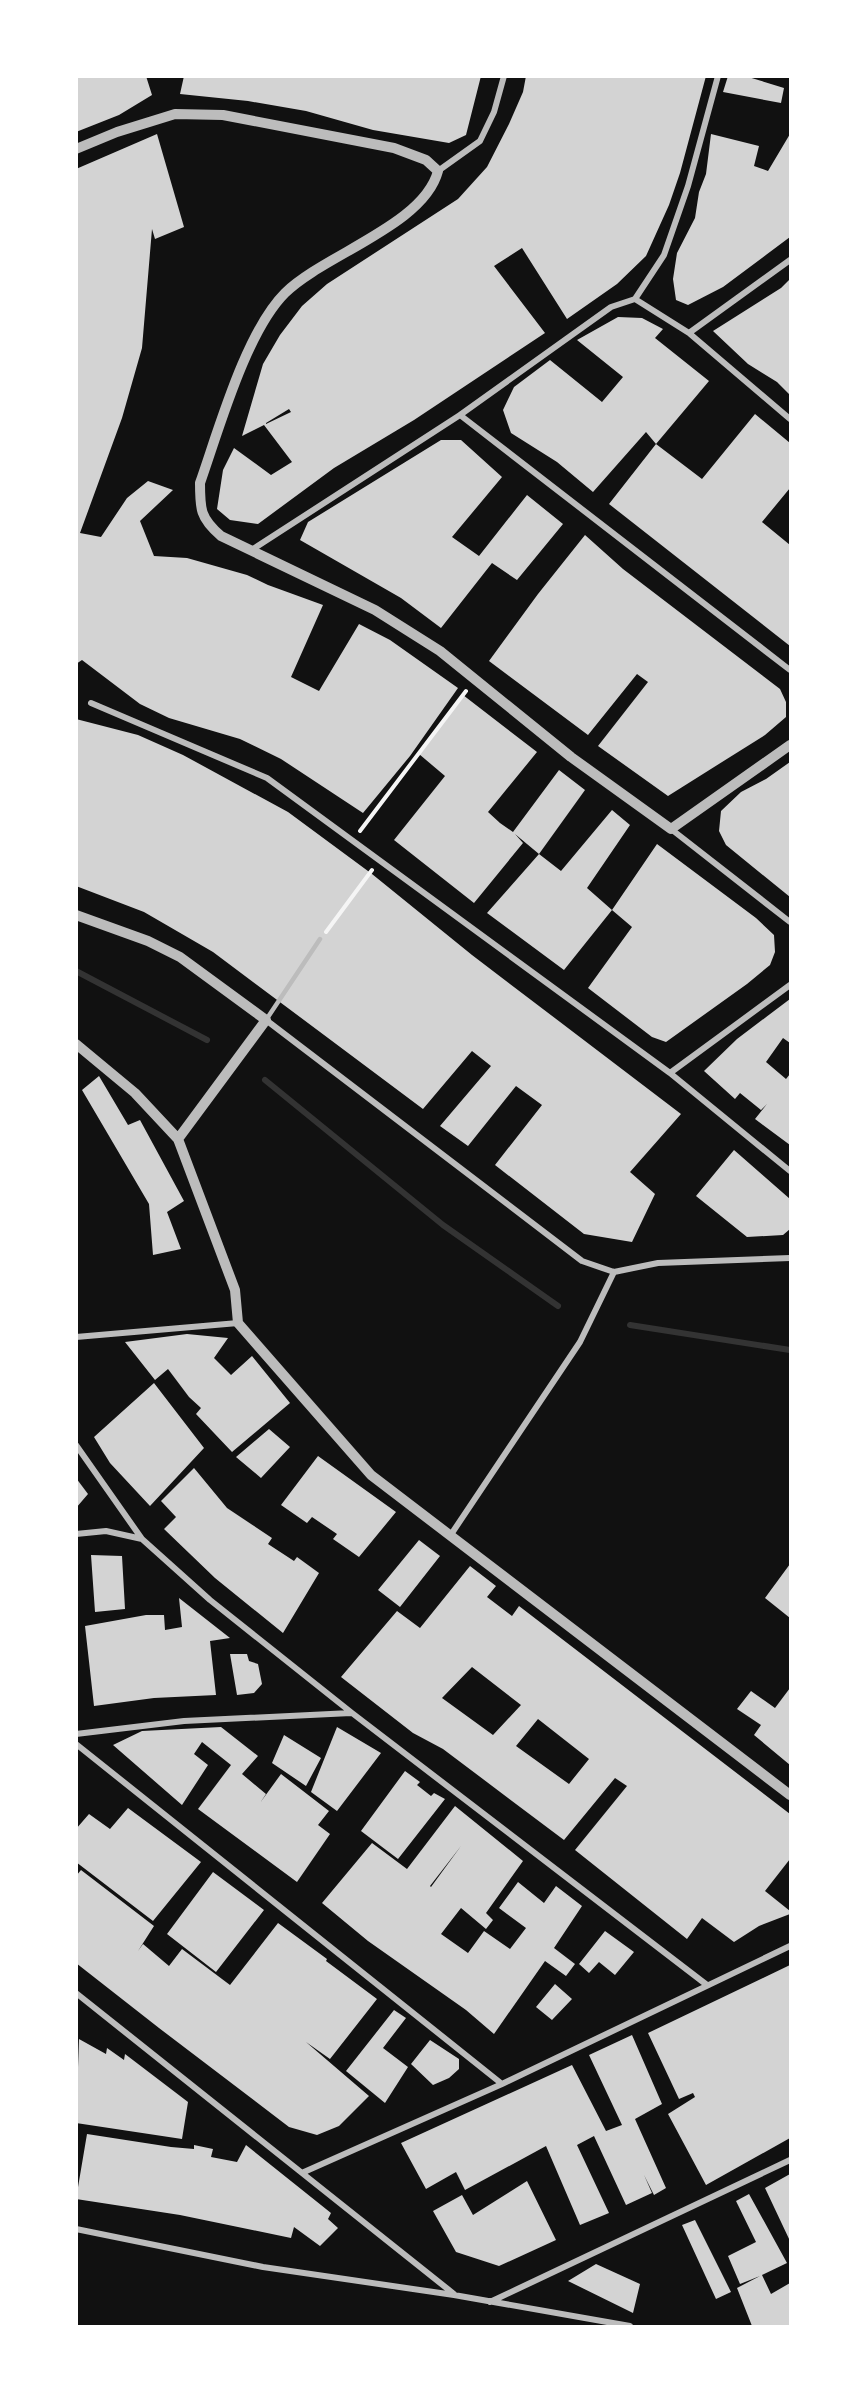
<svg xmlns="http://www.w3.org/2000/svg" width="867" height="2403" viewBox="0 0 867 2403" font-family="'DM Sans',sans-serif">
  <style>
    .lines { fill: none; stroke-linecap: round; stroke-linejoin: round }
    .stream { stroke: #333; stroke-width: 6 }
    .building { fill: #d3d3d3; fill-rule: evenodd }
    .path { stroke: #f5f5f5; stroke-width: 4 }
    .service { stroke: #bcbcbc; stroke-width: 4.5 }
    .minor { stroke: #bcbcbc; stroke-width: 6 }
    .tertiary { stroke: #bcbcbc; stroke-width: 10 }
  </style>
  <rect width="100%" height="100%" fill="#111"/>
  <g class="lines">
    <!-- stream -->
    <path class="stream" d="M 76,971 L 207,1040
      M 265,1080 L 443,1225 L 558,1306
      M 630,1325 L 790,1350"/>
  </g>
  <!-- building -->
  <path class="building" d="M 76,76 L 146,76 L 152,95 L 119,115 L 76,132 Z
    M 184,76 L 481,76 L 466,135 L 449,143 L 373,130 L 306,111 L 248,101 L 180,94 Z
    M 526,76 L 706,76 L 680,173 L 669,205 L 646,256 L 617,284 L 567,319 L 522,248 L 494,266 L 545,333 L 414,420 L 334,468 L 258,524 L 230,520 L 217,509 L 223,470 L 234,448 L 271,475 L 292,462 L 264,425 L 242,436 L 263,364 L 280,335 L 302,306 L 327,284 L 458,199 L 487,167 L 509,124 L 523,92 ZM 289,409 L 291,412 L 266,424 L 266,423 Z
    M 728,76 L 745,76 L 784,88 L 781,103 L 723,92 Z
    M 157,134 L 184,227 L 155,239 L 152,229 L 142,348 L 122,418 L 80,533 L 101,537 L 127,498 L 148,481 L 173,490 L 140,521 L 154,556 L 187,558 L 247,575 L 268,585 L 323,605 L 291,677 L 319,691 L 359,624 L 390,640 L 458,688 L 410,756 L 363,813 L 281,759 L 240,739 L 169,718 L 140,704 L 82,660 L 76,664 L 76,169 Z
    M 711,134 L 759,146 L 754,166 L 768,171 L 790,134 L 790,237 L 723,287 L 688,305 L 676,300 L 673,279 L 677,253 L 695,218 L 699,192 L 706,174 Z
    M 790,279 L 790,395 L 777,382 L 748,364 L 713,331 L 781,288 Z
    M 618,317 L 642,318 L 663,329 L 655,338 L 709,381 L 656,444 L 646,432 L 593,492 L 557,462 L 511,433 L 503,410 L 514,387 L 550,360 L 602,402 L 623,377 L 577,340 Z
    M 755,414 L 790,443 L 790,488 L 762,522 L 790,545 L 790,646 L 609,504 L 656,444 L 702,479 Z
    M 441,440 L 461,440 L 502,477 L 452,537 L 479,556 L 527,495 L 563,524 L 517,580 L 492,563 L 441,628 L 401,598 L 300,540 L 308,522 Z
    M 585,535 L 623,569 L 780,689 L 786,702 L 786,717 L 765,735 L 668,796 L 598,746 L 648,682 L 637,674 L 588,735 L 489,661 L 538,594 Z
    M 463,695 L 537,752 L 488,812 L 500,823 L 513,832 L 559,770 L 585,790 L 539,854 L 561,871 L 612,810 L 630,825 L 587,888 L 612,910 L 564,970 L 487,913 L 539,854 L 515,834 L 523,843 L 474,903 L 394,840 L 445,776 L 419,754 Z
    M 76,719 L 138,735 L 183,755 L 288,812 L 372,874 L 472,955 L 681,1114 L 630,1172 L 655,1194 L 632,1242 L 584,1234 L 495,1165 L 542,1105 L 516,1086 L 468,1146 L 440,1126 L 491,1066 L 472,1051 L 423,1109 L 213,952 L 144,912 L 76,886 Z
    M 790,762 L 790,897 L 726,845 L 719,831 L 721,811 L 741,792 L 766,779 Z
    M 657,844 L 756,918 L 774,935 L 775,952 L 770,965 L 747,984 L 666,1042 L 652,1037 L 588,988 L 632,927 L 612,910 Z
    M 790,999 L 790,1043 L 783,1038 L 766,1062 L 786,1079 L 790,1074 L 790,1145 L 755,1119 L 767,1104 L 761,1110 L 740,1093 L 735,1099 L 704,1071 L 737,1039 Z
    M 99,1076 L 128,1125 L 140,1120 L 184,1201 L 167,1212 L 181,1249 L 153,1255 L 149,1204 L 82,1090 Z
    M 734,1150 L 790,1199 L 790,1229 L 783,1235 L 747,1237 L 696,1196 Z
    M 187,1334 L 228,1338 L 214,1358 L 231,1375 L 252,1356 L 290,1403 L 232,1452 L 196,1414 L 201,1408 L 189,1397 L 168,1369 L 155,1380 L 125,1342 Z
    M 154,1383 L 204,1448 L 150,1506 L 110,1463 L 94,1437 Z
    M 269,1429 L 290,1447 L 261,1478 L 236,1457 Z
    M 318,1456 L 396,1512 L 359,1557 L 333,1539 L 337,1534 L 312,1517 L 307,1523 L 281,1505 Z
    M 194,1468 L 227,1508 L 272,1538 L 268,1544 L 294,1561 L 297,1557 L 319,1573 L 283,1633 L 215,1578 L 164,1529 L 176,1517 L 161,1501 Z
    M 76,1478 L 88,1494 L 76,1508 Z
    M 419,1540 L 440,1556 L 400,1607 L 378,1590 Z
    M 91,1555 L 122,1556 L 125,1609 L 95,1612 Z
    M 790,1564 L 790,1618 L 765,1598 Z
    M 470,1566 L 496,1586 L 487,1597 L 512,1616 L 519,1606 L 790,1814 L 790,1859 L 765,1891 L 790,1911 L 790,1914 L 759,1926 L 734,1942 L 702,1918 L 687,1939 L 575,1850 L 627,1786 L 615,1778 L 564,1840 L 443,1749 L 413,1733 L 341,1677 L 397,1611 L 420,1628 ZM 472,1667 L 521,1705 L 493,1735 L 442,1698 ZM 538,1719 L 589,1759 L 569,1784 L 516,1746 Z
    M 179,1598 L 230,1638 L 210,1641 L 216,1695 L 154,1698 L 94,1706 L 85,1626 L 146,1615 L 164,1615 L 165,1630 L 182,1627 Z
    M 230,1654 L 247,1654 L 249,1661 L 258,1664 L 262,1684 L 254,1693 L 237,1695 Z
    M 790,1688 L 790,1765 L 754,1735 L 761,1725 L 737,1709 L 751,1691 L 775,1708 Z
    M 221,1727 L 258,1756 L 242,1774 L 266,1794 L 260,1803 L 281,1774 L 329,1811 L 318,1825 L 330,1834 L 297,1882 L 198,1809 L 231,1765 L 202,1742 L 194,1754 L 208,1765 L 182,1805 L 113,1745 L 142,1731 Z
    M 337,1727 L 381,1753 L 337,1811 L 311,1792 Z
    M 284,1735 L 321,1758 L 306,1786 L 272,1763 Z
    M 405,1771 L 420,1782 L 417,1785 L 431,1796 L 434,1793 L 445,1799 L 398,1859 L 361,1831 Z
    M 455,1806 L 523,1861 L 486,1913 L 493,1920 L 486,1929 L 461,1908 L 441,1934 L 468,1953 L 484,1931 L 510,1949 L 526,1928 L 499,1908 L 518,1882 L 544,1903 L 556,1886 L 582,1906 L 554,1948 L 575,1964 L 566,1976 L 545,1961 L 494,2034 L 466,2010 L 368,1941 L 322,1903 L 372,1843 L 407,1869 ZM 461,1846 L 431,1887 L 430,1886 Z
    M 128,1808 L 201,1862 L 153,1921 L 76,1862 L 76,1829 L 89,1814 L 110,1829 Z
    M 81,1870 L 154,1926 L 138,1951 L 143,1944 L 169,1966 L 182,1949 L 230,1985 L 278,1923 L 327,1959 L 326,1961 L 377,1999 L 330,2059 L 306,2042 L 369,2096 L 339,2126 L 317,2135 L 289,2127 L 159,2028 L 76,1963 L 76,1876 Z
    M 213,1872 L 264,1910 L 216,1972 L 167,1934 Z
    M 605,1931 L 634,1952 L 615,1975 L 599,1962 L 589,1973 L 579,1964 Z
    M 790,1965 L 790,2138 L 706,2185 L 668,2114 L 695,2097 L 693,2093 L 679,2099 L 648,2033 Z
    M 555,1984 L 572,1999 L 552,2020 L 536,2007 Z
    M 394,2010 L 406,2018 L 383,2048 L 408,2067 L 385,2103 L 346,2071 Z
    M 632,2035 L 662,2104 L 635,2119 L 666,2188 L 654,2195 L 644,2175 L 652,2193 L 626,2205 L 594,2136 L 577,2145 L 609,2213 L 580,2225 L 546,2146 L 465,2190 L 456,2172 L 426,2189 L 401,2143 L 572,2065 L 606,2131 L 622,2125 L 589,2055 Z
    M 79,2039 L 106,2054 L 107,2048 L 124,2060 L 125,2054 L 188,2102 L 182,2139 L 76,2123 Z
    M 430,2040 L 459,2059 L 459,2069 L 449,2078 L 433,2085 L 411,2064 Z
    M 87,2134 L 171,2147 L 194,2149 L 194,2145 L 213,2149 L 211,2157 L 237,2162 L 246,2145 L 331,2213 L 328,2219 L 338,2228 L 320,2246 L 294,2227 L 291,2238 L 180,2215 L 76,2199 Z
    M 790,2174 L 790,2241 L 765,2188 Z
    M 527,2181 L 556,2240 L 499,2266 L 456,2252 L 433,2211 L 462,2195 L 473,2215 Z
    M 749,2194 L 787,2263 L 762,2275 L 771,2294 L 790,2283 L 790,2326 L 752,2326 L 737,2288 L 760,2276 L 740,2284 L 728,2256 L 756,2242 L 736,2201 Z
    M 695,2220 L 731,2292 L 716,2299 L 682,2225 Z
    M 596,2264 L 640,2284 L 633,2313 L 568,2281 Z"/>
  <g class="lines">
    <!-- path -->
    <path class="path" d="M 360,831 L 466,691
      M 326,932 L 372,870"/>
    <!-- service -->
    <path class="service" d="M 266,1020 L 320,939"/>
    <!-- minor -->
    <path class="minor" d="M 438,171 L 480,141 L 494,112 L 504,76
      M 635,299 L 689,333 L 790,419
      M 689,333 L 790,260
      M 460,415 L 790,670
      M 250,551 L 460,415 L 611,307 L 635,299 L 664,255 L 688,186 L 718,76
      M 91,703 L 267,778 L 670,1073 L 790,1171
      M 671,829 L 790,922
      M 266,1020 L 582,1261 L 614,1272 L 658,1263 L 790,1258
      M 670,1073 L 790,985
      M 76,1337 L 238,1323
      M 76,1445 L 142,1539 L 210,1600 L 352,1713 L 707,1985
      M 76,1534 L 106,1531 L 142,1539
      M 450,1536 L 580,1342 L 614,1272
      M 76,1734 L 184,1721 L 351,1713
      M 76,1744 L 502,2084
      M 76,1993 L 454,2294
      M 304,2172 L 502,2084 L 790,1946
      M 76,2229 L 263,2267 L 454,2295 L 630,2326
      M 490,2302 L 790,2160"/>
    <!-- tertiary -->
    <path class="tertiary" d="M 76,149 L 117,132 L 175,114 L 223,115 L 394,148 L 426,160 L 438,171 C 424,225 325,254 285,293 C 246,332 219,429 200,483 C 200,509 200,518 221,536 L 375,610 L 440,651 L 571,757 L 671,829 L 790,745
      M 76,915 L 148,941 L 180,957 L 266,1020 L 178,1139
      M 76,1044 L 135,1093 L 178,1139 L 235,1290 L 238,1323 L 371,1475 L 790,1795"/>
  </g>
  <!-- border -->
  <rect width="867" height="2403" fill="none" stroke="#ffffff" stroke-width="156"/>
</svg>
